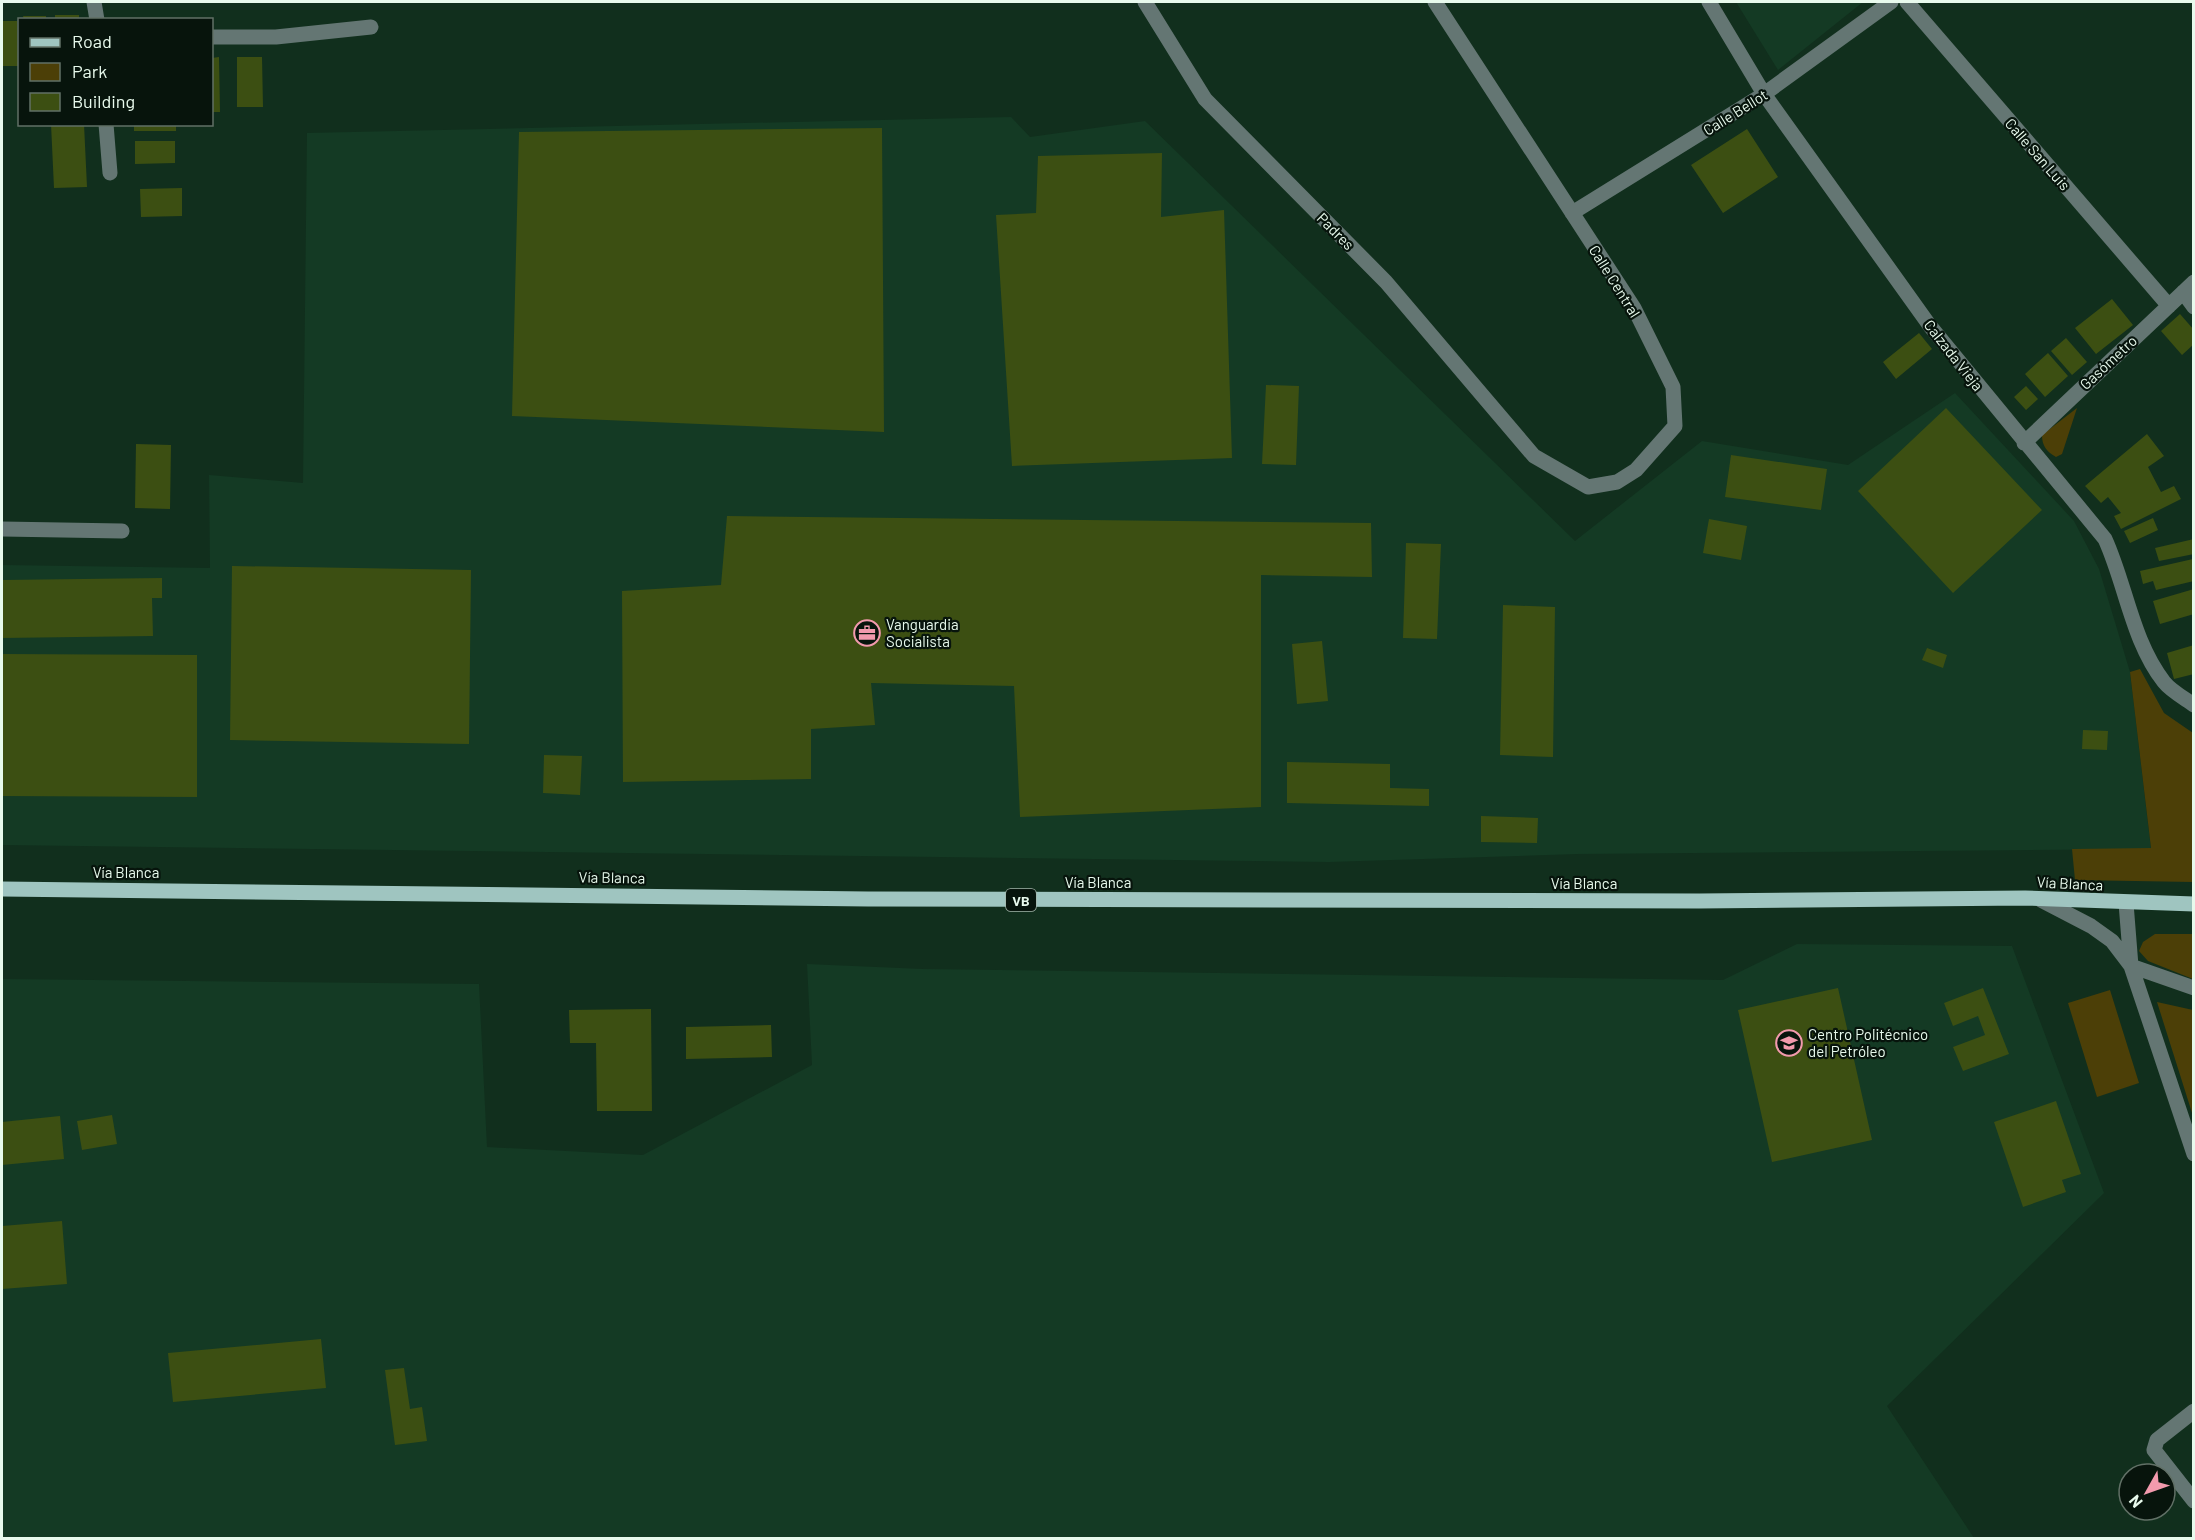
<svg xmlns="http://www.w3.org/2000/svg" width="2195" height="1540" viewBox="0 0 2195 1540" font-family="Barlow,sans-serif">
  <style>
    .built { fill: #143a24 }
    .green { fill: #4c3f07 }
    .building { fill: #3c4f12 }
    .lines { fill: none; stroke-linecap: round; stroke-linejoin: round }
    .minor { stroke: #647673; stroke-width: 15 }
    .major { stroke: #9fc5c0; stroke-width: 15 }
    .labels { text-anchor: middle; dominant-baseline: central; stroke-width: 4.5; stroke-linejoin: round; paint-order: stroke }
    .shield { fill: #07140c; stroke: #a4b5aa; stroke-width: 1.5 }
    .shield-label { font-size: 14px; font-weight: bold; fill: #e8faed }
    .street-label { font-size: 15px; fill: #e8faed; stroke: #07140c }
    .poi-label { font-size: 15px; fill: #e8faed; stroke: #07140c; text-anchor: start }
  </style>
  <rect width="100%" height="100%" fill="#112f1d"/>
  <!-- built -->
  <path class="built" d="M 1736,2 L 1863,2 L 1778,70 Z
    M 1011,117 L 1030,137 L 1145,121 L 1575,541 L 1702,441 L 1848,465 L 1955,393 L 2074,521 L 2099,569 L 2130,672 L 2151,849 L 1578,854 L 1329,862 L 2,845 L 2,565 L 210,568 L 209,475 L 303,483 L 307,133 Z
    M 1797,944 L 2012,946 L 2104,1193 L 1887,1406 L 1974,1538 L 2,1538 L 2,979 L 479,984 L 487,1147 L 643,1155 L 812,1065 L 807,964 L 923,969 L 1723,980 Z"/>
  <!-- green -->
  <path class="green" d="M 2077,408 L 2062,454 L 2056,457 C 2047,452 2042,446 2042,435 Z
    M 2140,669 L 2164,713 L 2193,733 L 2193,882 L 2075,880 L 2072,849 L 2151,848 L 2130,672 Z
    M 2155,934 L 2193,934 L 2193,979 L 2148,961 L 2139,951 L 2143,942 Z
    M 2110,990 L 2139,1083 L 2097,1097 L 2068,1003 Z
    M 2157,1002 L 2193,1010 L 2193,1116 Z"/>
  <!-- building -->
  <path class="building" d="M 55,15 L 79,15 L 79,20 L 55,20 Z
    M 23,16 L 46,16 L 46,20 L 24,20 Z
    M 2,21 L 17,21 L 18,66 L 2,66 Z
    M 219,57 L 220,112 L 212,112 L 212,58 Z
    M 237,57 L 262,57 L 263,107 L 237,107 Z
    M 51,124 L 84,124 L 87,187 L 54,188 Z
    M 134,124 L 176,124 L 176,131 L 134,131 Z
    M 882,128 L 884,432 L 512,416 L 519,132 Z
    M 1747,129 L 1778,177 L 1723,213 L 1691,165 Z
    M 135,141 L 175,141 L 175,163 L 135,164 Z
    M 1162,153 L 1161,217 L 1224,210 L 1232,458 L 1012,466 L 996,215 L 1036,213 L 1038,156 Z
    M 182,188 L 182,216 L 141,217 L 140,189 Z
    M 2112,299 L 2133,325 L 2096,354 L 2075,328 Z
    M 2180,314 L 2194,330 L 2194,344 L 2182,355 L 2161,331 Z
    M 1919,333 L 1932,349 L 1896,379 L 1883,362 Z
    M 2066,338 L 2087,362 L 2072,375 L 2051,351 Z
    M 2048,353 L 2068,376 L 2045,397 L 2025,374 Z
    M 1266,385 L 1299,386 L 1296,465 L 1262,464 Z
    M 2026,386 L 2038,399 L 2026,410 L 2014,397 Z
    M 1946,408 L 2042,510 L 1953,593 L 1858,491 Z
    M 2147,434 L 2164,456 L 2148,467 L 2161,492 L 2174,486 L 2181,499 L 2121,529 L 2114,516 L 2121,513 L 2108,497 L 2101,503 L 2085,486 Z
    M 136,444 L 171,445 L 170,509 L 135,508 Z
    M 1731,455 L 1827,469 L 1821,510 L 1725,497 Z
    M 727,516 L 1371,523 L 1372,577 L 1261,575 L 1261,807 L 1020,817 L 1014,686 L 871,683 L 875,725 L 811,729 L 811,779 L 623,782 L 622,591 L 721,585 Z
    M 2153,518 L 2158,530 L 2130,543 L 2124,531 Z
    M 1709,519 L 1747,526 L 1741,560 L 1703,553 Z
    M 2194,539 L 2194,554 L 2159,561 L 2155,548 Z
    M 1406,543 L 1441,544 L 1437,639 L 1403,638 Z
    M 2193,559 L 2194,581 L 2156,590 L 2153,581 L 2143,584 L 2140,571 Z
    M 232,566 L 471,570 L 469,744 L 230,740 Z
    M 162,578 L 162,598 L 152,598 L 153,636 L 2,638 L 2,580 Z
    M 2194,589 L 2194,614 L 2160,624 L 2153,601 Z
    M 1503,605 L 1555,607 L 1553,757 L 1500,755 Z
    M 1322,641 L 1328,701 L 1297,704 L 1292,644 Z
    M 2194,645 L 2194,674 L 2174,679 L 2167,653 Z
    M 1927,648 L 1947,655 L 1943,668 L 1922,660 Z
    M 2,654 L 197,655 L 197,797 L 2,796 Z
    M 2083,730 L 2108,731 L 2107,750 L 2082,749 Z
    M 544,755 L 582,756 L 580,795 L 543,793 Z
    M 1287,762 L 1390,764 L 1390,788 L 1429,789 L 1429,806 L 1287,803 Z
    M 1481,816 L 1538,818 L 1537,843 L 1481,842 Z
    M 1838,988 L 1872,1140 L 1772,1162 L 1738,1010 Z
    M 1983,988 L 2009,1054 L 1963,1071 L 1953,1047 L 1985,1035 L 1978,1016 L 1953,1026 L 1944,1003 Z
    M 651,1009 L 652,1111 L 597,1111 L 596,1043 L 570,1043 L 569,1010 Z
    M 771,1025 L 772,1057 L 686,1059 L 686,1027 Z
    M 2056,1101 L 2081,1174 L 2062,1180 L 2066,1192 L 2023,1207 L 1994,1122 Z
    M 112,1115 L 117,1144 L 82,1150 L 77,1121 Z
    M 60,1116 L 64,1159 L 2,1165 L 2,1122 Z
    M 62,1221 L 67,1284 L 2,1289 L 2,1226 Z
    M 321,1339 L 326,1388 L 173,1402 L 168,1353 Z
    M 404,1368 L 410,1409 L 422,1407 L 427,1441 L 395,1445 L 385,1370 Z"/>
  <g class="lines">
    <!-- minor -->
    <path class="minor" d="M 94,2 L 97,20
      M 1145,2 L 1205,99 L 1386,282 L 1534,456 L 1588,487 L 1617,482 L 1636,470 L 1675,426 L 1673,387 L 1634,308 L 1435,2
      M 1709,2 L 1764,94 L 1930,326 L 2105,539 C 2126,585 2132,641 2164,682 C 2171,691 2184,698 2194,705
      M 1907,2 L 2169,306
      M 212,37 L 276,37 L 371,27
      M 106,124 L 110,173
      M 1572,213 L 1764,94 L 1891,2
      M 2183,292 L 2194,307
      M 2024,443 L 2194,282
      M 2,529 L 122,531
      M 2041,900 L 2091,926 L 2112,941 L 2131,966 L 2194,988
      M 2126,903 L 2131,966 L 2194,1154
      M 2194,1411 L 2157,1440 L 2154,1450 L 2194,1501"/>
    <!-- major -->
    <path class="major" d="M 2,889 L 868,899 L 1699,901 L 2025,898 L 2194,904"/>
  </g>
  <!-- icons -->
  <defs>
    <g id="office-ring" transform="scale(1.35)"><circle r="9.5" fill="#07140c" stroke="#f29aad" stroke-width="1.5"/><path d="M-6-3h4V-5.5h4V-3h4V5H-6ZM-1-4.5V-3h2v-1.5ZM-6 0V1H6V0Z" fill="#f29aad"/></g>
    <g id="school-ring" transform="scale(1.35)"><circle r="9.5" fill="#07140c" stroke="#f29aad" stroke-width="1.5"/><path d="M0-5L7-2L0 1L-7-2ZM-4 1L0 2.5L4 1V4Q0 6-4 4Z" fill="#f29aad"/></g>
  </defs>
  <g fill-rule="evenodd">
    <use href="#office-ring" x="867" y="633"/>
    <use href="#school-ring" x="1789" y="1043"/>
  </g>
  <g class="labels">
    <!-- shield labels -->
    <rect class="shield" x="1006" y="889" width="30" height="22" rx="4.5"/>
    <g class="shield-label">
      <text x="1021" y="900">VB</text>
    </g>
    <!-- street labels -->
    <g class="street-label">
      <text transform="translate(1735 112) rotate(-32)">Calle Bellot</text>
      <text transform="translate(2038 154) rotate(49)">Calle San Luis</text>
      <text transform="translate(1336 231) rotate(45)">Padres</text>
      <text transform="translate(1615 281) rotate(58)">Calle Central</text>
      <text transform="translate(1954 355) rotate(52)">Calzada Vieja</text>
      <text transform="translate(2108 362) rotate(-43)">Gasómetro</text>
      <text x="126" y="872">Vía Blanca</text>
      <text transform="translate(612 877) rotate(1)">Vía Blanca</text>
      <text x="1098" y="882">Vía Blanca</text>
      <text x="1584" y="883">Vía Blanca</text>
      <text transform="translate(2070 883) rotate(3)">Vía Blanca</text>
    </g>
    <!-- poi labels -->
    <g class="poi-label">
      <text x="886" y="624">Vanguardia<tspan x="886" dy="17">Socialista</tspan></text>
      <text x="1808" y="1034">Centro Politécnico<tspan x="1808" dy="17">del Petróleo</tspan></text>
    </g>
  </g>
  <!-- border -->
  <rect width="2195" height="1540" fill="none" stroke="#e8faed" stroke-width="6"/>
  <!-- legend -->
  <rect x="18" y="18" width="195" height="108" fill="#07140c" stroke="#617066" stroke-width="1.5"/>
  <rect x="30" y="38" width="30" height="9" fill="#9fc5c0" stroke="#617066" stroke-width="1.5"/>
  <text x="72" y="48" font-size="18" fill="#e8faed">Road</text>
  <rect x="30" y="63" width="30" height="18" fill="#4c3f07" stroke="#617066" stroke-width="1.5"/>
  <text x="72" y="78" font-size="18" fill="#e8faed">Park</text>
  <rect x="30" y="93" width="30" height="18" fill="#3c4f12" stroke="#617066" stroke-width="1.5"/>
  <text x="72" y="108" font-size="18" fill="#e8faed">Building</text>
  <!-- north arrow -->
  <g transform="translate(2147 1492) rotate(230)"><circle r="28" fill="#07140c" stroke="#617066" stroke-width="1.5"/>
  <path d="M0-4.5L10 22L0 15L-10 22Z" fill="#f29aad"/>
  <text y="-9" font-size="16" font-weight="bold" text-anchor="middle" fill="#e8faed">N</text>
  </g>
</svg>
